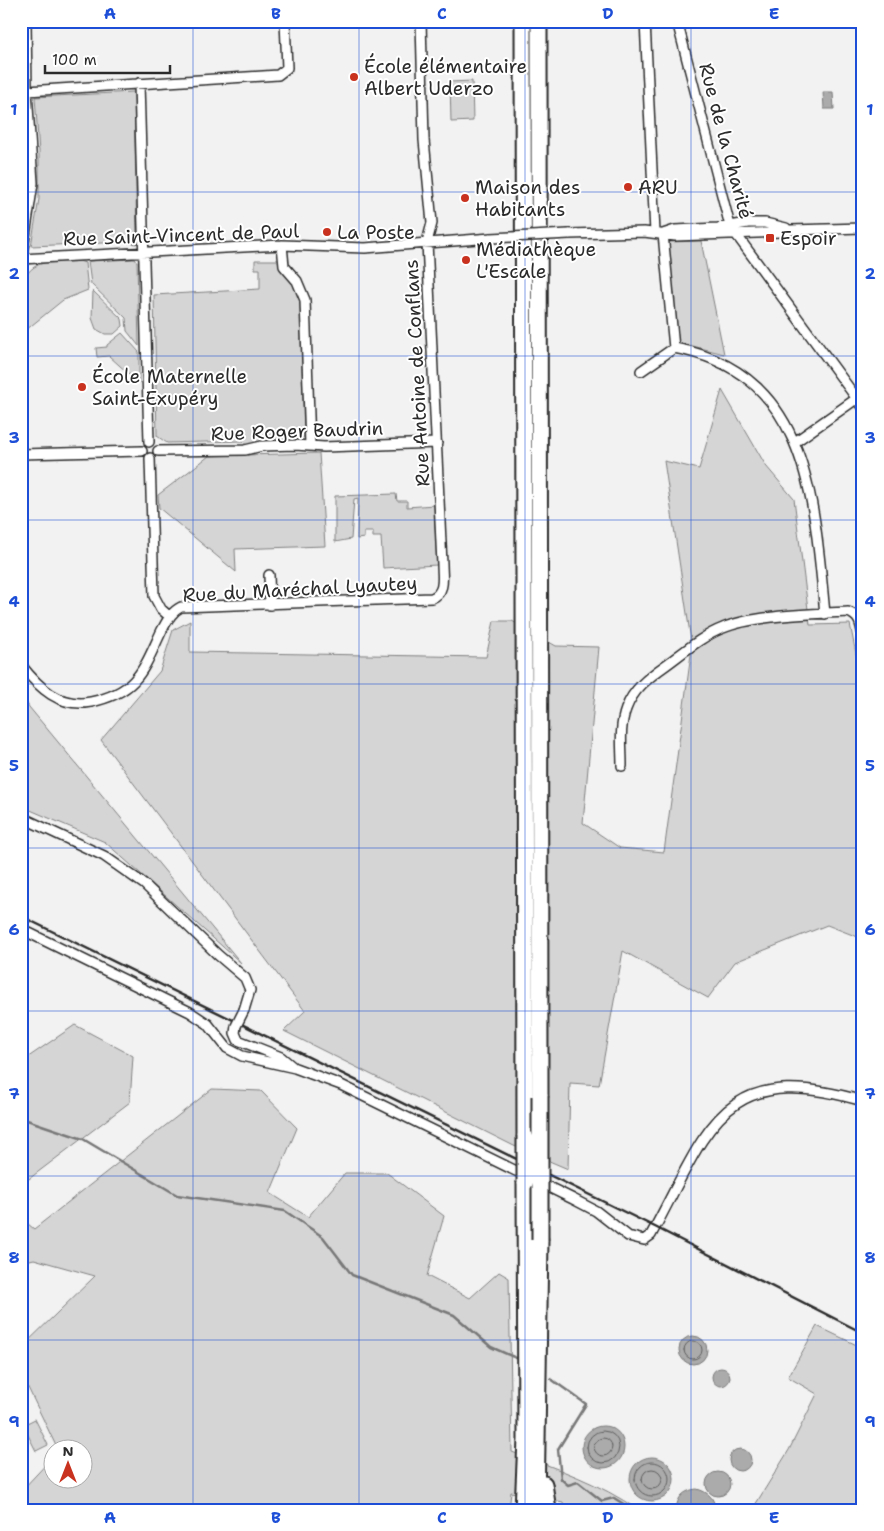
<svg xmlns="http://www.w3.org/2000/svg" width="884" height="1531" viewBox="0 0 884 1531" font-family="'Shantell Sans',sans-serif">
  <style>
    .green { fill: #d5d5d5; stroke: #808080 }
    .water { fill: #ababab; stroke: #787878 }
    .lines { fill: none; stroke-linecap: round; stroke-linejoin: round }
    .shore { stroke: #5e5e5e; stroke-width: 1 }
    .stream { stroke: #787878; stroke-width: 2.5 }
    .street-casing { stroke: #2b2b2b; stroke-width: 12 }
    .highway-casing { stroke: #2b2b2b; stroke-width: 19 }
    .street { stroke: #fff; stroke-width: 9 }
    .highway { stroke: #fff; stroke-width: 15 }
    .rail { stroke: #2b2b2b; stroke-width: 2.5 }
    .street-bridge-casing { stroke: #2b2b2b; stroke-width: 12; stroke-linecap: butt }
    .highway-bridge-casing { stroke: #2b2b2b; stroke-width: 19; stroke-linecap: butt }
    .street-bridge { stroke: #fff; stroke-width: 9 }
    .highway-bridge { stroke: #fff; stroke-width: 15 }
    .grid { fill: none; stroke: #1d4ed8; stroke-width: 1; stroke-opacity: 0.55 }
    .poi-dot { fill: #c8321e; stroke: #fff; stroke-width: 2 }
    .labels { text-anchor: middle; dominant-baseline: central; stroke-width: 4; stroke-linejoin: round; paint-order: stroke }
    .poi-label { font-size: 19px; fill: #2b2b2b; stroke: #fff; text-anchor: start }
    .street-label { font-size: 19px; fill: #2b2b2b; stroke: #fff }
    .neatline { fill: none; stroke: #1d4ed8; stroke-width: 2 }
    .grid-label { font-size: 16px; text-anchor: middle; font-weight: bold; fill: #1d4ed8 }
  </style>
  <rect width="100%" height="100%" fill="#f2f2f2"/>
  <filter id="ink" filterUnits="userSpaceOnUse"><feTurbulence type="fractalNoise" baseFrequency=".02" numOctaves="2"/><feDisplacementMap in="SourceGraphic" scale="10" xChannelSelector="R" yChannelSelector="G"/><feConvolveMatrix kernelMatrix="1 2 1 2 8 2 1 2 1" color-interpolation-filters="sRGB"/></filter>
  <g filter="url(#ink)">
    <!-- green -->
    <path class="green" d="M 472,81 L 473,121 L 451,122 L 450,82 Z
      M 134,92 L 137,243 L 136,244 L 126,242 L 31,246 L 39,199 L 39,152 L 35,97 Z
      M 701,241 L 724,354 L 677,342 L 668,242 Z
      M 135,259 L 137,262 L 139,346 L 127,331 L 126,318 L 91,284 L 88,261 Z
      M 255,260 L 280,260 C 282,279 295,280 300,296 L 304,437 C 288,445 264,440 246,445 L 243,441 L 167,443 L 157,436 L 154,295 L 260,289 L 260,269 L 255,269 Z
      M 79,261 L 85,263 L 88,290 L 63,300 L 21,334 C 21,310 13,270 44,263 C 55,261 68,262 79,261 Z
      M 93,291 L 122,319 L 123,326 L 114,334 L 105,334 L 96,329 L 92,318 Z
      M 122,333 L 139,352 L 139,383 L 109,356 L 97,357 L 96,348 L 107,347 L 107,345 Z
      M 722,390 L 766,466 L 794,499 L 810,625 L 850,624 L 863,689 L 863,939 L 827,925 L 735,962 L 708,998 L 623,951 L 599,1085 L 570,1083 L 568,1169 L 514,1146 L 284,1031 L 305,1011 L 101,740 L 160,671 L 173,630 L 190,621 L 190,652 L 486,657 L 494,621 L 512,621 L 556,646 L 599,647 L 583,823 L 620,848 L 664,852 L 692,647 L 664,461 L 699,469 Z
      M 319,453 L 325,546 L 235,549 L 236,572 L 159,508 L 158,495 L 209,456 Z
      M 396,494 L 397,501 L 407,501 L 407,507 L 434,505 L 437,565 L 383,568 L 381,537 L 373,537 L 373,532 L 364,532 L 364,538 L 357,539 L 358,498 L 354,499 L 351,539 L 335,542 L 335,496 Z
      M 21,693 L 29,707 L 241,963 L 105,842 L 21,806 Z
      M 75,1025 L 133,1056 L 130,1102 L 21,1185 L 21,1062 Z
      M 212,1089 L 261,1091 L 297,1128 L 270,1193 L 308,1217 L 345,1173 L 387,1173 L 444,1216 L 427,1276 L 470,1298 L 499,1272 L 509,1278 L 512,1452 C 555,1468 600,1483 638,1510 L 565,1510 L 563,1502 L 511,1492 L 509,1510 L 21,1510 L 21,1491 L 52,1458 L 52,1478 L 82,1478 L 82,1448 L 57,1448 L 21,1373 L 21,1348 L 95,1276 L 34,1259 L 21,1262 L 21,1218 L 34,1229 Z
      M 817,1326 L 863,1348 L 863,1510 L 752,1510 L 789,1450 L 817,1394 L 788,1377 Z
      M 35,1419 L 48,1445 L 36,1451 L 23,1425 Z"/>
    <!-- water -->
    <path class="water" d="M 823,92 L 833,92 L 834,109 L 824,109 Z
      M679 1350a14 14 0 1 1 28 0a14 14 0 1 1-28 0Z
      M712 1377a9 9 0 1 1 18 0a9 9 0 1 1-18 0Z
      M582 1447a21 21 0 1 1 42 0a21 21 0 1 1-42 0Z
      M729 1460a11 11 0 1 1 22 0a11 11 0 1 1-22 0Z
      M630 1479a22 22 0 1 1 44 0a22 22 0 1 1-44 0Z
      M706 1484a12 12 0 1 1 24 0a12 12 0 1 1-24 0Z
      M 697,1489 C 708,1492 715,1498 715,1510 L 676,1510 C 677,1497 684,1490 697,1489 Z"/>
    <g class="lines">
      <!-- shore -->
      <path class="shore" d="M684 1350a9 9 0 1 1 18 0a9 9 0 1 1-18 0Z
        M587 1447a16 16 0 1 1 32 0a16 16 0 1 1-32 0Z
        M594 1447a9 9 0 1 1 18 0a9 9 0 1 1-18 0Z
        M635 1479a17 17 0 1 1 34 0a17 17 0 1 1-34 0Z
        M642 1479a10 10 0 1 1 20 0a10 10 0 1 1-20 0Z"/>
      <!-- stream -->
      <path class="stream" d="M 21,1113 L 27,1120 L 83,1139 L 177,1195 L 285,1211 L 323,1237 L 352,1275 L 454,1315 L 491,1347 L 516,1358
        M 551,1379 L 586,1404 L 558,1449 L 561,1479 L 568,1485 L 578,1482 L 602,1501 L 614,1498 L 633,1510"/>
      <!-- street casing -->
      <g class="street-casing">
        <path id="street" d="M 645,21 L 655,233
          M 677,21 L 730,226 L 863,407
          M 139,83 L 149,442
          M 27,91 L 278,75 L 287,68 L 285,21
          M 569,234 L 644,232 L 675,236 L 780,232 L 791,230 L 863,228
          M 663,234 L 675,230 L 718,228 L 748,223 L 765,223 L 786,228
          M 663,234 L 674,348
          M 282,245 L 284,266 L 297,281 L 305,300 L 310,445
          M 21,259 L 282,245 L 365,248 L 491,238
          M 21,262 L 33,183 L 27,91 L 26,21
          M 674,348 C 810,372 814,502 825,614
          M 641,371 L 674,348
          M 795,442 L 856,399
          M 158,451 L 245,450 L 262,446 L 295,445 L 324,447 L 437,443
          M 21,454 L 142,451
          M 150,458 L 154,596 L 161,609 L 170,617
          M 269,575 L 270,605
          M 21,665 C 39,688 60,708 91,702 C 138,692 143,670 162,630 C 167,621 171,612 181,607 L 432,598 C 446,592 442,577 442,564 L 427,242 L 432,223 L 424,140 L 421,21
          M 622,766 C 622,747 619,727 626,709 C 633,689 649,677 666,665 C 684,652 702,636 723,628 C 753,615 814,614 848,612 C 860,616 861,625 863,637
          M 21,817 L 104,856 L 144,884 L 218,955 L 245,978 L 250,990 L 244,1010
          M 21,929 L 190,1012 L 208,1024 L 227,1048 L 242,1056 L 295,1068 L 341,1085 L 573,1199 L 596,1211 L 628,1236 L 644,1240 L 651,1235 C 709,1129 720,1059 863,1101
          M 236,1026 L 235,1033 L 238,1040 L 281,1057 L 293,1067"/>
      </g>
      <!-- highway casing -->
      <g class="highway-casing">
        <path id="highway" d="M 523,21 L 525,1136
          M 539,21 L 540,1096
          M 544,1484 L 548,1510
          M 523,1510 L 526,1439 L 525,1183
          M 536,1510 L 540,1240"/>
      </g>
      <!-- street -->
      <use href="#street" class="street"/>
      <!-- highway -->
      <use href="#highway" class="highway"/>
      <!-- rail -->
      <path class="rail" d="M 21,916 L 655,1227 L 863,1333"/>
      <!-- street-bridge casing -->
      <g class="street-bridge-casing">
        <path id="street-bridge" d="M 491,238 L 569,234
          M 236,1026 L 244,1010"/>
      </g>
      <!-- highway-bridge casing -->
      <g class="highway-bridge-casing">
        <path id="highway-bridge" d="M 525,1136 L 525,1183
          M 540,1240 L 540,1096"/>
      </g>
      <!-- street-bridge -->
      <use href="#street-bridge" class="street-bridge"/>
      <!-- highway-bridge -->
      <use href="#highway-bridge" class="highway-bridge"/>
    </g>
  </g>
  <!-- grid -->
  <path class="grid" d="M 193,21 L 193,1510M 359,21 L 359,1510M 525,21 L 525,1510M 691,21 L 691,1510M 21,192 L 863,192M 21,356 L 863,356M 21,520 L 863,520M 21,684 L 863,684M 21,848 L 863,848M 21,1011 L 863,1011M 21,1176 L 863,1176M 21,1340 L 863,1340"/>
  <!-- markers -->
  <g class="poi-dot">
    <circle cx="354" cy="77" r="5"/>
    <circle cx="628" cy="187" r="5"/>
    <circle cx="465" cy="198" r="5"/>
    <circle cx="327" cy="232" r="5"/>
    <rect x="765" y="233" width="10" height="10" rx="2.5"/>
    <circle cx="466" cy="260" r="5"/>
    <circle cx="82" cy="387" r="5"/>
  </g>
  <g class="labels">
    <!-- poi labels -->
    <g class="poi-label">
      <text x="364" y="66">École élémentaire<tspan x="364" dy="22">Albert Uderzo</tspan></text>
      <text x="475" y="187">Maison des<tspan x="475" dy="22">Habitants</tspan></text>
      <text x="638" y="187">ARU</text>
      <text x="337" y="232">La Poste</text>
      <text x="780" y="238">Espoir</text>
      <text x="476" y="249">Médiathèque<tspan x="476" dy="22">L'Escale</tspan></text>
      <text x="92" y="376">École Maternelle<tspan x="92" dy="22">Saint-Exupéry</tspan></text>
    </g>
    <!-- street labels -->
    <g class="street-label">
      <text transform="translate(726 141) rotate(75)">Rue de la Charité</text>
      <text transform="translate(181 235) rotate(-2)">Rue Saint-Vincent de Paul</text>
      <text transform="translate(417 373) rotate(-93)">Rue Antoine de Conflans</text>
      <text transform="translate(297 431) rotate(-2)">Rue Roger Baudrin</text>
      <text transform="translate(300 589) rotate(-3)">Rue du Maréchal Lyautey</text>
    </g>
  </g>
  <!-- margin -->
  <rect width="884" height="1531" fill="none" stroke="#fff" stroke-width="55"/>
  <!-- north arrow -->
  <g transform="translate(68 1464)"><circle r="24" fill="#ffffff" stroke="#aaaaaa"/>
  <path d="M0-4L9 19L0 12L-9 19Z" fill="#c8321e"/>
  <text y="-8" font-size="14" font-weight="bold" text-anchor="middle" fill="#2b2b2b">N</text>
  </g>
  <!-- scale -->
  <path d="M45 65v8h125v-8" fill="none" stroke="#2b2b2b" stroke-width="2.5"/>
  <text x="52" y="65" font-size="15" fill="#2b2b2b" stroke="#ffffff" stroke-width="4" paint-order="stroke">100 m</text>
  <rect x="28" y="28" width="828" height="1476" class="neatline"/>
  <g class="grid-label">
    <text x="110" y="19">A</text>
    <text x="276" y="19">B</text>
    <text x="442" y="19">C</text>
    <text x="608" y="19">D</text>
    <text x="774" y="19">E</text>
    <text x="14" y="115">1</text>
    <text x="870" y="115">1</text>
    <text x="14" y="279">2</text>
    <text x="870" y="279">2</text>
    <text x="14" y="443">3</text>
    <text x="870" y="443">3</text>
    <text x="14" y="607">4</text>
    <text x="870" y="607">4</text>
    <text x="14" y="771">5</text>
    <text x="870" y="771">5</text>
    <text x="14" y="935">6</text>
    <text x="870" y="935">6</text>
    <text x="14" y="1099">7</text>
    <text x="870" y="1099">7</text>
    <text x="14" y="1263">8</text>
    <text x="870" y="1263">8</text>
    <text x="14" y="1427">9</text>
    <text x="870" y="1427">9</text>
    <text x="110" y="1523">A</text>
    <text x="276" y="1523">B</text>
    <text x="442" y="1523">C</text>
    <text x="608" y="1523">D</text>
    <text x="774" y="1523">E</text>
  </g>
</svg>
